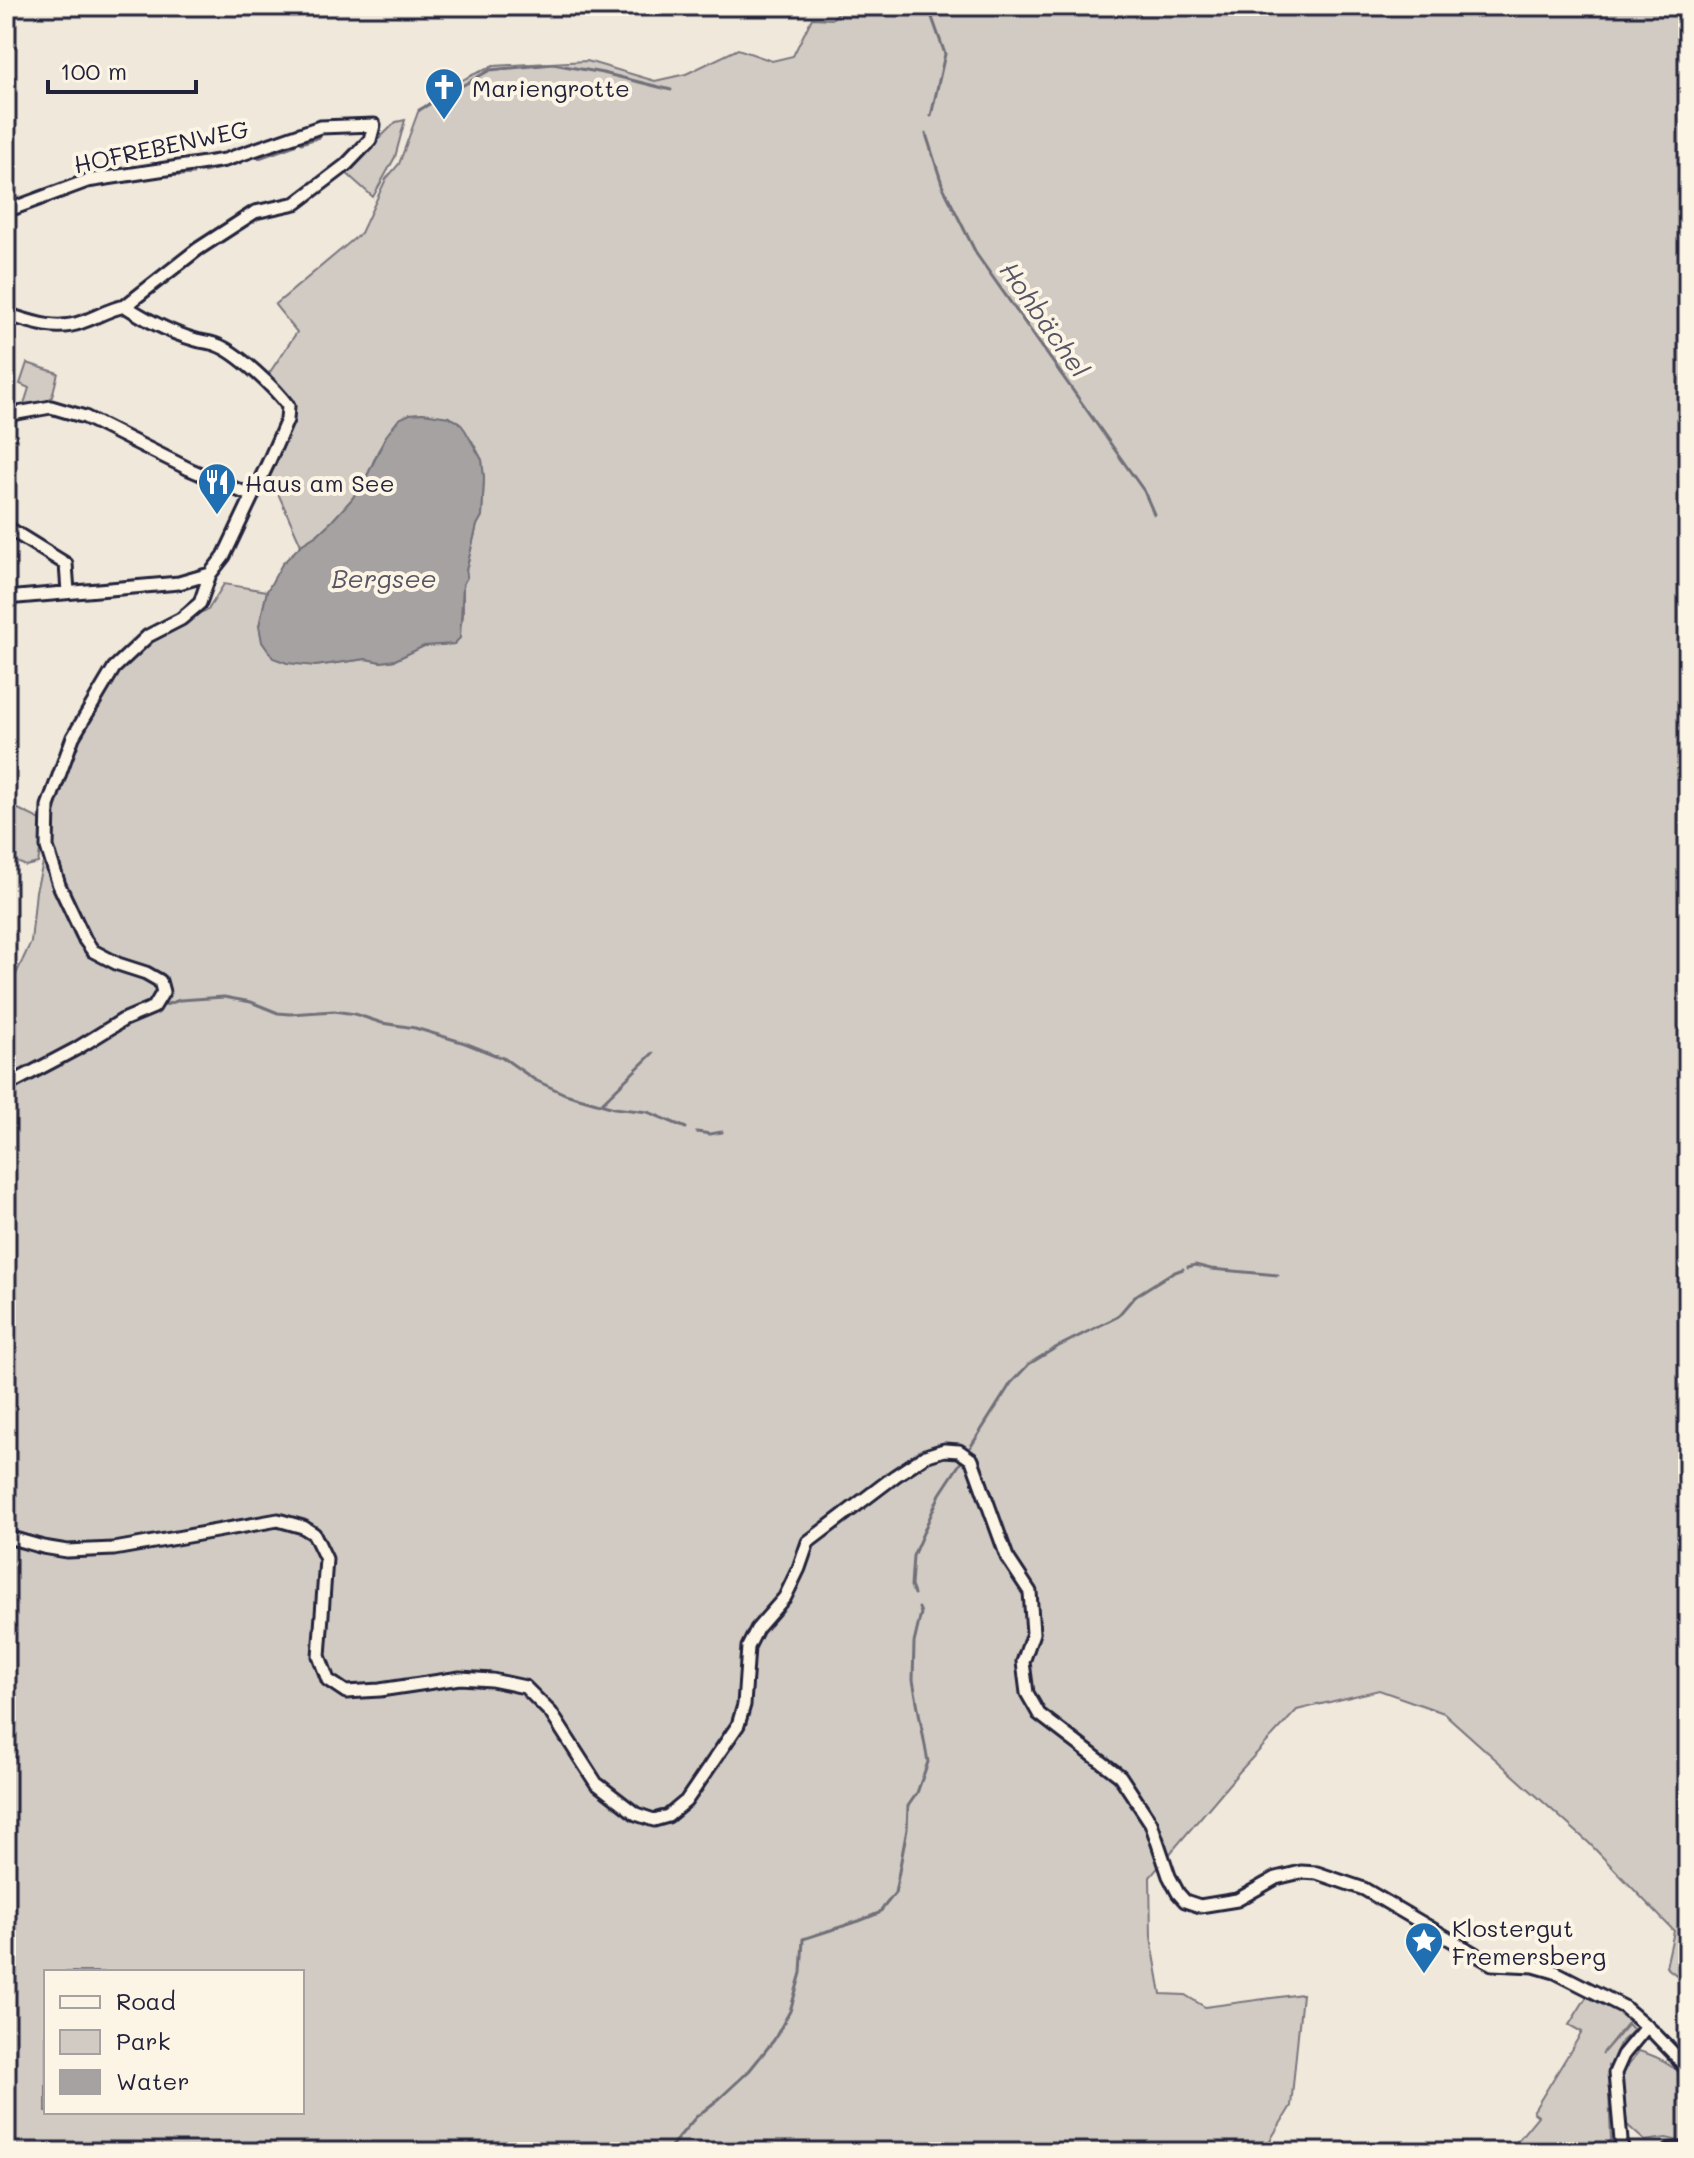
<svg xmlns="http://www.w3.org/2000/svg" width="1694" height="2158" viewBox="0 0 1694 2158" font-family="Mali,sans-serif">
  <style>
    .green { fill: #d1cbc3; stroke: #7a767f; stroke-width: 2; fill-rule: evenodd }
    .water { fill: #a6a2a2; stroke: #716f79; stroke-width: 2 }
    .lines { fill: none; stroke-linecap: round; stroke-linejoin: round }
    .stream { stroke: #716f79; stroke-width: 3 }
    .minor-casing { stroke: #22223b; stroke-width: 17 }
    .secondary-casing { stroke: #22223b; stroke-width: 22 }
    .minor { stroke: #fcf5e5; stroke-width: 11 }
    .secondary { stroke: #fcf5e5; stroke-width: 16 }
    .labels { text-anchor: middle; dominant-baseline: central; stroke-width: 8; stroke-linejoin: round; paint-order: stroke }
    .poi-label { font-size: 24px; fill: #22223b; stroke: #fcf5e5; text-anchor: start }
    .street-label { font-size: 24px; fill: #22223b; stroke: #fcf5e5 }
    .water-label { font-size: 26px; font-style: italic; fill: #575564; stroke: #fcf5e5 }
  </style>
  <rect width="100%" height="100%" fill="#efe8db"/>
  <filter id="ink" filterUnits="userSpaceOnUse"><feTurbulence type="fractalNoise" baseFrequency=".0125" numOctaves="2"/><feDisplacementMap in="SourceGraphic" scale="16" xChannelSelector="R" yChannelSelector="G"/><feConvolveMatrix kernelMatrix="1 2 1 2 8 2 1 2 1" color-interpolation-filters="sRGB"/></filter>
  <g filter="url(#ink)">
    <!-- green -->
    <path class="green" d="M 845,6 L 1688,6 L 1688,1984 L 1666,1967 L 1674,1931 L 1589,1843 L 1444,1713 L 1379,1690 L 1297,1710 L 1240,1771 L 1150,1877 L 1151,1937 L 1161,1994 L 1185,1995 L 1205,2007 L 1302,1994 L 1291,2106 L 1263,2152 L 6,2152 L 6,963 L 16,968 L 11,985 L 31,942 L 36,891 L 47,847 L 50,807 L 73,737 L 114,668 L 148,636 L 181,619 L 208,610 L 224,584 L 267,591 L 259,626 L 315,666 L 366,659 L 381,662 L 395,660 L 424,646 L 454,644 L 463,617 L 463,584 L 467,577 L 466,570 L 477,525 L 482,516 L 484,478 L 482,460 L 472,441 L 423,413 L 410,414 L 392,429 L 378,451 L 368,474 L 352,499 L 332,521 L 317,535 L 301,545 L 273,482 L 266,475 L 294,409 L 268,375 L 297,332 L 275,305 L 361,233 L 386,179 L 399,164 L 418,112 L 445,90 L 470,76 L 493,66 L 587,61 L 655,81 L 686,74 L 738,49 L 772,61 L 793,56 L 812,18 L 832,19 ZM 46,1972 L 302,1972 L 302,2112 L 46,2112 Z
      M 405,120 L 395,157 L 373,197 L 345,172 L 396,122 Z
      M 27,363 L 58,373 L 52,397 L 45,402 L 24,404 L 29,388 L 20,384 Z
      M 6,803 L 45,822 L 38,863 L 26,866 L 6,857 Z
      M 1589,1993 L 1619,2007 L 1631,2018 L 1602,2054 L 1628,2024 L 1634,2030 L 1620,2043 L 1610,2067 L 1608,2066 L 1611,2140 L 1603,2150 L 1595,2152 L 1505,2152 L 1509,2151 L 1538,2116 L 1533,2112 L 1582,2032 L 1569,2025 Z
      M 1639,2051 C 1656,2056 1679,2065 1687,2084 C 1691,2095 1688,2129 1688,2143 L 1666,2138 L 1645,2141 L 1625,2123 L 1621,2074 Z"/>
    <!-- water -->
    <path class="water" d="M 423,413 L 449,417 L 459,422 L 465,430 L 482,460 L 484,478 L 482,516 L 477,525 L 466,570 L 467,577 L 463,584 L 460,638 L 454,644 L 424,646 L 395,660 L 381,662 L 366,659 L 315,666 L 287,663 L 273,658 L 262,642 L 259,626 L 267,591 L 282,564 L 301,545 L 317,535 L 332,521 L 352,499 L 368,474 L 386,436 L 399,419 L 410,414 Z"/>
    <g class="lines">
      <!-- stream -->
      <path class="stream" d="M 928,6 L 945,54 L 931,116
        M 419,110 L 490,70 L 553,64 L 603,73 L 671,90
        M 926,134 L 943,187 L 977,255 L 1144,491 L 1154,514
        M 301,143 L 320,137
        M 259,158 L 295,145
        M 204,172 L 240,163
        M 167,176 L 193,174
        M 97,185 L 107,183
        M 62,196 L 85,188
        M 18,214 L 44,203
        M 159,1007 L 180,1000 L 224,997 L 251,1002 L 278,1013 L 290,1014 L 334,1011 L 355,1014 L 382,1023 L 415,1028 L 465,1043 L 505,1059 L 535,1080 L 565,1094 L 614,1108 L 648,1112 L 686,1128
        M 601,1104 L 653,1053
        M 697,1132 L 710,1134 L 722,1132
        M 1188,1267 L 1195,1265 L 1211,1269 L 1278,1275
        M 968,1451 L 1011,1383 L 1029,1364 L 1057,1347 L 1117,1317 L 1135,1296 L 1170,1274 L 1183,1269
        M 914,1594 L 911,1586 L 913,1556 L 940,1494 L 963,1459
        M 666,2152 L 696,2117 L 720,2098 L 749,2071 L 774,2040 L 790,2011 L 801,1973 L 803,1939 L 859,1921 L 879,1913 L 895,1893 L 907,1829 L 908,1806 L 917,1793 L 928,1762 L 913,1680 L 914,1643 L 921,1613 L 919,1608"/>
      <!-- minor casing -->
      <g class="minor-casing">
        <path id="minor" d="M 6,211 L 87,181 L 225,160 L 320,127 L 374,125 L 370,140 L 346,165 L 296,203 L 255,212 L 198,249 L 125,306
          M 6,314 C 31,322 56,332 82,322 C 97,317 109,309 125,306 C 147,320 168,332 193,339 C 201,342 210,342 217,345 C 237,352 276,389 288,406 L 287,420 L 269,461 L 224,556 L 210,574 L 200,603 L 181,619 L 148,636 L 114,668 L 73,737 L 48,806 L 47,847 L 59,885 L 85,940 L 93,951 L 118,964 L 146,973 L 160,981 L 163,992 L 154,1007 L 123,1020 L 76,1049 L 6,1086
          M 6,415 L 51,407 L 85,417 L 189,469 L 252,496
          M 8,528 L 66,564 L 68,592
          M 6,598 L 179,583 L 210,574
          M 6,1534 L 11,1538 L 43,1547 L 67,1551 L 114,1549 L 278,1520 L 303,1527 L 314,1534 L 326,1559 L 319,1656 L 328,1680 L 346,1692 L 380,1690 L 460,1678 L 492,1680 L 525,1687 L 551,1713 L 596,1783 L 636,1814 L 654,1820 L 668,1816 L 686,1801 L 738,1725 L 744,1705 L 748,1647 L 757,1629 L 785,1597 L 799,1568 L 808,1542 L 895,1476 L 925,1456 L 944,1450 L 959,1451 L 972,1460 L 1007,1557 L 1030,1592 L 1033,1633 L 1023,1662 L 1027,1693 L 1039,1714 L 1120,1776 L 1151,1823 L 1169,1876 L 1178,1893 L 1185,1901 L 1200,1906 L 1237,1900 L 1276,1878 L 1301,1872 L 1317,1873 L 1364,1889 L 1492,1964 L 1534,1966 L 1555,1972 L 1624,2007 L 1652,2031 L 1678,2058 L 1688,2072
          M 1622,2152 L 1615,2073 L 1623,2055 L 1647,2026"/>
      </g>
      <!-- secondary casing -->
      <g class="secondary-casing">
        <path id="secondary" d="M 1672,2152 L 1681,2152"/>
      </g>
      <!-- minor -->
      <use href="#minor" class="minor"/>
      <!-- secondary -->
      <use href="#secondary" class="secondary"/>
    </g>
  </g>
  <!-- icons -->
  <defs>
    <g id="church-pin" transform="scale(2)"><path d="M0 17L-7.5 6A9.5 9.5 0 1 1 7.5 6Z" fill="#1f6fb2" stroke="#fcf5e5"/><path d="M-1.2-6h2.4v3.5h3.3v2.4h-3.3V6h-2.4V-.1h-3.3v-2.4h3.3Z" fill="#fff"/></g>
    <g id="restaurant-pin" transform="scale(2)"><path d="M0 17L-7.5 6A9.5 9.5 0 1 1 7.5 6Z" fill="#1f6fb2" stroke="#fcf5e5"/><path d="M-5-6h1v4h1v-4h1v4h1v-4h1v5L-1.5 .5V6h-2V.5L-5-1ZM5-6V6H3V1.5H1.5Q1.5-4 5-6Z" fill="#fff"/></g>
    <g id="sight-pin" transform="scale(2)"><path d="M0 17L-7.5 6A9.5 9.5 0 1 1 7.5 6Z" fill="#1f6fb2" stroke="#fcf5e5"/><path d="M0-6L1.8-2.2L6-1.7L2.9 1.2L3.7 5.4L0 3.3L-3.7 5.4L-2.9 1.2L-6-1.7L-1.8-2.2Z" fill="#fff"/></g>
  </defs>
  <g fill-rule="evenodd">
    <use href="#church-pin" x="444" y="87"/>
    <use href="#restaurant-pin" x="217" y="482"/>
    <use href="#sight-pin" x="1424" y="1941"/>
  </g>
  <g class="labels">
    <!-- poi labels -->
    <g class="poi-label">
      <text x="472" y="87">Mariengrotte</text>
      <text x="245" y="482">Haus am See</text>
      <text x="1452" y="1927">Klostergut<tspan x="1452" dy="28">Fremersberg</tspan></text>
    </g>
    <!-- street labels -->
    <g class="street-label">
      <text transform="translate(161 146) rotate(-12)">HOFREBENWEG</text>
    </g>
    <!-- water labels -->
    <g class="water-label">
      <text transform="translate(1045 319) rotate(55)">Hohbächel</text>
      <text x="384" y="578">Bergsee</text>
    </g>
  </g>
  <!-- margin -->
  <rect width="1694" height="2158" fill="none" stroke="#fcf5e5" stroke-width="32"/>
  <rect x="16" y="16" width="1662" height="2126" fill="none" stroke="#22223b" stroke-width="3" filter="url(#ink)"/>
  <!-- legend -->
  <rect x="44" y="1970" width="260" height="144" fill="#fcf5e5" stroke="#a5a1a1" stroke-width="2"/>
  <rect x="60" y="1996" width="40" height="12" fill="#fcf5e5" stroke="#a5a1a1" stroke-width="2"/>
  <text x="116" y="2010" font-size="24" fill="#22223b">Road</text>
  <rect x="60" y="2030" width="40" height="24" fill="#d1cbc3" stroke="#a5a1a1" stroke-width="2"/>
  <text x="116" y="2050" font-size="24" fill="#22223b">Park</text>
  <rect x="60" y="2070" width="40" height="24" fill="#a6a2a2" stroke="#a5a1a1" stroke-width="2"/>
  <text x="116" y="2090" font-size="24" fill="#22223b">Water</text>
  <!-- scale -->
  <path d="M48 80v12h148v-12" fill="none" stroke="#22223b" stroke-width="4"/>
  <text x="60" y="80" font-size="24" fill="#22223b" stroke="#fcf5e5" stroke-width="6" paint-order="stroke">100 m</text>
</svg>
